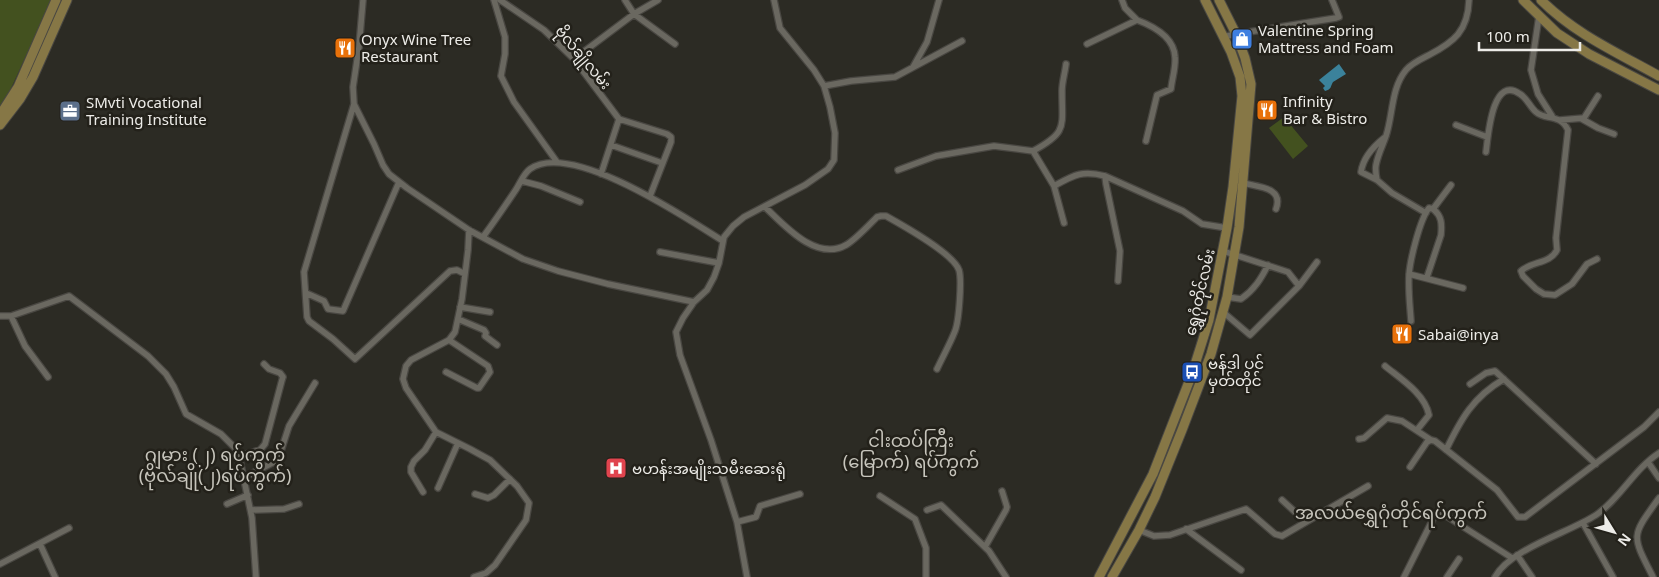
<svg xmlns="http://www.w3.org/2000/svg" width="1659" height="577" viewBox="0 0 1659 577" font-family="'Noto Sans','Noto Sans Myanmar',sans-serif">
  <style>
    .green { fill: #43511f }
    .water { fill: #3b829b }
    .lines { fill: none; stroke-linecap: round; stroke-linejoin: round }
    .minor-casing { stroke: #494742; stroke-width: 8 }
    .primary-casing { stroke: #494742; stroke-width: 11 }
    .minor { stroke: #6a6860; stroke-width: 5.5 }
    .primary { stroke: #867746; stroke-width: 9 }
    .labels { text-anchor: middle; dominant-baseline: central; stroke-width: 5; stroke-linejoin: round; paint-order: stroke }
    .poi-label { font-size: 15px; fill: #edece8; stroke: #23211a; text-anchor: start }
    .street-label { font-size: 15px; fill: #edece8; stroke: #23211a }
    .quarter-label { font-size: 18px; fill: #c7c5bc; stroke: #23211a }
  </style>
  <rect width="100%" height="100%" fill="#2c2b24"/>
  <!-- green -->
  <path class="green" d="M 0,0 L 52,0 L 7,97 L 0,106 Z
    M 1284,117 L 1308,146 L 1293,159 L 1269,128 Z"/>
  <!-- water -->
  <path class="water" d="M 1339,64 L 1346,74 L 1333,82 C 1330,87 1332,89 1325,91 L 1323,88 L 1325,86 L 1319,80 Z"/>
  <g class="lines">
    <!-- minor casing -->
    <g class="minor-casing">
      <path id="minor" d="M 363,0 L 359,47 L 353,87 L 354,104 L 374,144 L 383,165 L 389,174 L 407,188 L 469,230 L 523,259 L 558,271 L 608,284 L 694,302
        M 494,0 L 505,37 L 505,54 L 501,76 L 514,102 L 557,162
        M 500,0 L 544,30 L 574,59 L 619,119
        M 625,0 L 634,14 L 675,44
        M 1122,0 L 1125,8 L 1137,20
        M 1539,16 L 1531,70 L 1538,94 L 1552,116
        M 1223,37 L 1236,34 L 1336,18 L 1339,17 L 1332,0
        M 1087,44 L 1137,20 C 1153,26 1174,37 1175,57 C 1176,67 1172,79 1171,89 L 1157,95 L 1146,141
        M 574,59 L 634,14 L 658,0
        M 913,67 L 927,42 L 939,0
        M 824,86 L 851,81 L 895,77 L 962,41
        M 354,104 L 304,272 L 307,317 L 309,321 L 333,339 L 355,359 L 450,271 L 457,270 L 465,274
        M 619,119 L 667,134 L 671,137 L 671,142 L 650,196
        M 1582,119 L 1598,128 L 1614,134
        M 1560,120 L 1584,118 L 1598,96
        M 1456,125 L 1487,137
        M 1384,138 C 1374,146 1363,158 1361,172 L 1377,180 L 1392,193 L 1426,213
        M 611,145 L 662,163
        M 1486,152 C 1488,137 1492,74 1520,94 C 1527,98 1530,107 1536,112 C 1546,121 1560,113 1568,130 L 1556,238 L 1557,250 C 1550,264 1532,261 1521,271 L 1523,276 L 1536,289 L 1544,294 L 1555,295 L 1572,284 L 1587,264 L 1597,259
        M 898,170 L 936,156 L 994,146 L 1033,151
        M 601,174 L 619,119
        M 1105,176 L 1106,184 L 1120,251 L 1118,281
        M 1377,180 C 1376,175 1375,170 1376,165 C 1378,154 1383,145 1386,136 C 1393,115 1391,88 1406,70 C 1412,63 1421,59 1429,55 C 1454,42 1468,31 1469,0
        M 522,181 L 541,186 L 580,202
        M 1243,183 C 1258,187 1284,187 1276,209
        M 1054,186 C 1074,175 1082,170 1105,176 L 1183,211 L 1202,224 L 1227,228
        M 765,207 C 784,225 816,262 846,245 C 855,240 869,225 877,217 L 881,216 L 886,216 C 902,225 953,253 959,270 C 962,280 959,321 955,331 C 950,344 943,356 937,369
        M 1433,209 L 1451,185
        M 1064,223 L 1054,186 L 1033,151 C 1068,132 1062,127 1062,91 C 1062,82 1065,73 1066,64
        M 469,230 L 468,250 L 462,299 L 455,332 L 449,340 L 411,360 L 406,366 L 403,379 L 406,388 L 436,432 L 470,449 L 490,460 L 517,486 L 529,503 L 526,520 L 495,565 L 486,573 L 474,577
        M 483,237 C 494,222 505,206 515,191 C 520,184 523,174 530,169 C 571,140 686,218 723,241
        M 1223,251 L 1288,272 L 1299,286
        M 660,252 L 719,263
        M 1409,274 L 1463,288
        M 306,293 L 324,301 L 328,309 L 343,311 L 399,182
        M 1227,297 L 1241,299 C 1254,290 1261,279 1268,265
        M 460,307 L 490,312
        M 1223,312 L 1250,335 L 1299,286 L 1317,262
        M 0,316 L 11,316 L 69,296 L 148,356 L 166,374 L 174,387 L 186,414 L 221,434 L 238,451 L 252,518 L 256,577
        M 11,316 L 25,346 L 48,377
        M 458,319 L 484,330 L 486,333 L 485,336 L 497,345
        M 1411,321 C 1410,306 1408,290 1409,275 C 1410,260 1420,219 1429,208 L 1433,209 C 1442,216 1442,224 1441,235 L 1427,277
        M 1385,366 C 1401,379 1425,394 1429,415 L 1417,430
        M 446,372 L 477,388 L 479,388 L 490,372 L 488,366 L 449,340
        M 1470,384 L 1486,373 L 1495,371 L 1596,464
        M 1359,439 L 1364,438 L 1387,418 L 1402,421 L 1431,440 L 1435,441 L 1497,490 L 1518,517 L 1525,517 L 1644,427 L 1659,412
        M 1446,450 C 1461,419 1473,397 1504,379
        M 239,456 L 260,450 L 265,444 L 282,380 L 283,377 L 280,373 L 269,369 L 264,364
        M 1648,462 L 1659,478
        M 1410,467 L 1427,442 L 1431,440
        M 245,477 L 276,461 L 279,457 L 289,426 L 315,383
        M 438,488 L 458,443
        M 423,492 L 411,472 L 411,467 L 414,461 L 425,450 L 436,432
        M 475,494 L 488,498 L 494,495 L 510,479
        M 880,496 L 915,519 L 926,548 L 926,577
        M 1282,500 L 1305,521
        M 227,504 L 248,495
        M 251,510 L 284,509 L 299,504
        M 927,510 L 941,505 L 989,551 L 1006,577
        M 737,522 L 756,517 L 760,506 L 800,494
        M 1583,523 L 1613,577
        M 1186,529 L 1241,570
        M 1139,530 L 1154,536 L 1170,535 L 1246,509 L 1275,534 L 1282,536 L 1368,486
        M 40,544 L 55,577
        M 985,547 L 1006,510 L 1007,507 L 1002,491
        M 1517,555 L 1532,577
        M 0,564 L 69,528
        M 747,577 L 737,522 L 711,440 L 680,355 L 676,332 L 683,318 L 694,302 L 707,290 L 714,277 L 719,263 L 724,237 L 733,226 L 744,217 L 805,185 L 828,169 L 834,160 L 835,133 L 830,107 L 824,86 L 814,70 L 780,28 L 774,0
        M 1404,577 L 1435,515 L 1440,512 L 1512,558
        M 1447,577 L 1459,559
        M 1495,577 C 1510,549 1568,533 1596,515 C 1620,499 1634,469 1659,453
        M 1653,577 C 1631,534 1631,537 1659,498"/>
    </g>
    <!-- primary casing -->
    <g class="primary-casing">
      <path id="primary" d="M 1523,0 L 1557,33 L 1589,54 L 1659,90
        M 1541,0 C 1575,34 1618,53 1659,76
        M 0,115 L 18,87 L 56,0
        M 0,125 L 20,99 L 33,77 L 67,0
        M 1099,577 L 1153,474 L 1192,374 L 1209,320 L 1227,228 L 1233,187 L 1242,96 L 1240,77 L 1231,52 L 1205,0
        M 1112,577 L 1139,530 L 1155,497 L 1182,430 L 1211,354 L 1227,297 L 1239,227 L 1251,84 L 1245,58 L 1236,34 L 1219,0"/>
    </g>
    <!-- minor -->
    <use href="#minor" class="minor"/>
    <!-- primary -->
    <use href="#primary" class="primary"/>
  </g>
  <!-- icons -->
  <defs>
    <g id="shop-square" transform="scale(1.125)"><rect x="-9" y="-9" width="18" height="18" rx="4" fill="#3f7fe0" stroke="#23211a"/><path d="M-5-2.5h2.3a2.7 3.5 0 0 1 5.4 0H5L5.5 6h-11ZM-1.5-2.5h3a1.5 2.3 0 0 0-3 0Z" fill="#fff"/></g>
    <g id="restaurant-square" transform="scale(1.125)"><rect x="-9" y="-9" width="18" height="18" rx="4" fill="#e8710a" stroke="#23211a"/><path d="M-5-6h1v4h1v-4h1v4h1v-4h1v5L-1.5 .5V6h-2V.5L-5-1ZM5-6V6H3V1.5H1.5Q1.5-4 5-6Z" fill="#fff"/></g>
    <g id="office-square" transform="scale(1.125)"><rect x="-9" y="-9" width="18" height="18" rx="4" fill="#5c6f8a" stroke="#23211a"/><path d="M-6-3h4V-5.5h4V-3h4V5H-6ZM-1-4.5V-3h2v-1.5ZM-6 0V1H6V0Z" fill="#fff"/></g>
    <g id="bus-square" transform="scale(1.125)"><rect x="-9" y="-9" width="18" height="18" rx="4" fill="#1a4fb4" stroke="#23211a"/><path d="M-5-6H5V4H4V6H2V4H-2V6H-4V4H-5ZM-3.5-4V0h7V-4ZM-3.5 1.2v1.5H-2V1.2ZM2 1.2v1.5H3.5V1.2Z" fill="#fff"/></g>
    <g id="hospital-square" transform="scale(1.125)"><rect x="-9" y="-9" width="18" height="18" rx="4" fill="#e0444e" stroke="#23211a"/><path d="M-5-5h3v3.5h4V-5h3V5h-3V1.5h-4V5h-3Z" fill="#fff"/></g>
  </defs>
  <g fill-rule="evenodd">
    <use href="#shop-square" x="1242" y="39"/>
    <use href="#restaurant-square" x="345" y="48"/>
    <use href="#restaurant-square" x="1267" y="110"/>
    <use href="#office-square" x="70" y="111"/>
    <use href="#restaurant-square" x="1402" y="334"/>
    <use href="#bus-square" x="1192" y="372"/>
    <use href="#hospital-square" x="616" y="468"/>
  </g>
  <g class="labels">
    <!-- poi labels -->
    <g class="poi-label">
      <text x="1258" y="30">Valentine Spring<tspan x="1258" dy="17">Mattress and Foam</tspan></text>
      <text x="361" y="39">Onyx Wine Tree<tspan x="361" dy="17">Restaurant</tspan></text>
      <text x="1283" y="101">Infinity<tspan x="1283" dy="17">Bar &amp; Bistro</tspan></text>
      <text x="86" y="102">SMvti Vocational<tspan x="86" dy="17">Training Institute</tspan></text>
      <text x="1418" y="334">Sabai@inya</text>
      <text x="1208" y="363">ဗန်ဒါ ပင်<tspan x="1208" dy="17">မှတ်တိုင်</tspan></text>
      <text x="632" y="468">ဗဟန်းအမျိုးသမီးဆေးရုံ</text>
    </g>
    <!-- street labels -->
    <g class="street-label">
      <text transform="translate(584 57) rotate(50)">ဗိုလ်ချိုလမ်း</text>
      <text transform="translate(1199 292) rotate(-77)">ရွှေဂုံတိုင်လမ်း</text>
    </g>
    <!-- quarter labels -->
    <g class="quarter-label">
      <text x="911" y="440">ငါးထပ်ကြီး<tspan x="911" dy="21">(မြောက်) ရပ်ကွက်</tspan></text>
      <text x="215" y="454">ဂျမား (၂) ရပ်ကွက်<tspan x="215" dy="21">(ဗိုလ်ချို(၂)ရပ်ကွက်)</tspan></text>
      <text x="1391" y="512">အလယ်ရွှေဂုံတိုင်ရပ်ကွက်</text>
    </g>
  </g>
  <!-- north arrow -->
  <g transform="translate(1614 532) rotate(127)" stroke="#23211a" stroke-width="4" paint-order="stroke">
  <path d="M0-4L9 19L0 12L-9 19Z" fill="#edece8"/>
  <text y="-8" font-size="14" font-weight="bold" text-anchor="middle" fill="#edece8">N</text>
  </g>
  <!-- scale -->
  <path d="M1479 42v8h101v-8" fill="none" stroke="#edece8" stroke-width="2.5"/>
  <text x="1486" y="42" font-size="15" fill="#edece8" stroke="#23211a" stroke-width="4" paint-order="stroke">100 m</text>
</svg>
